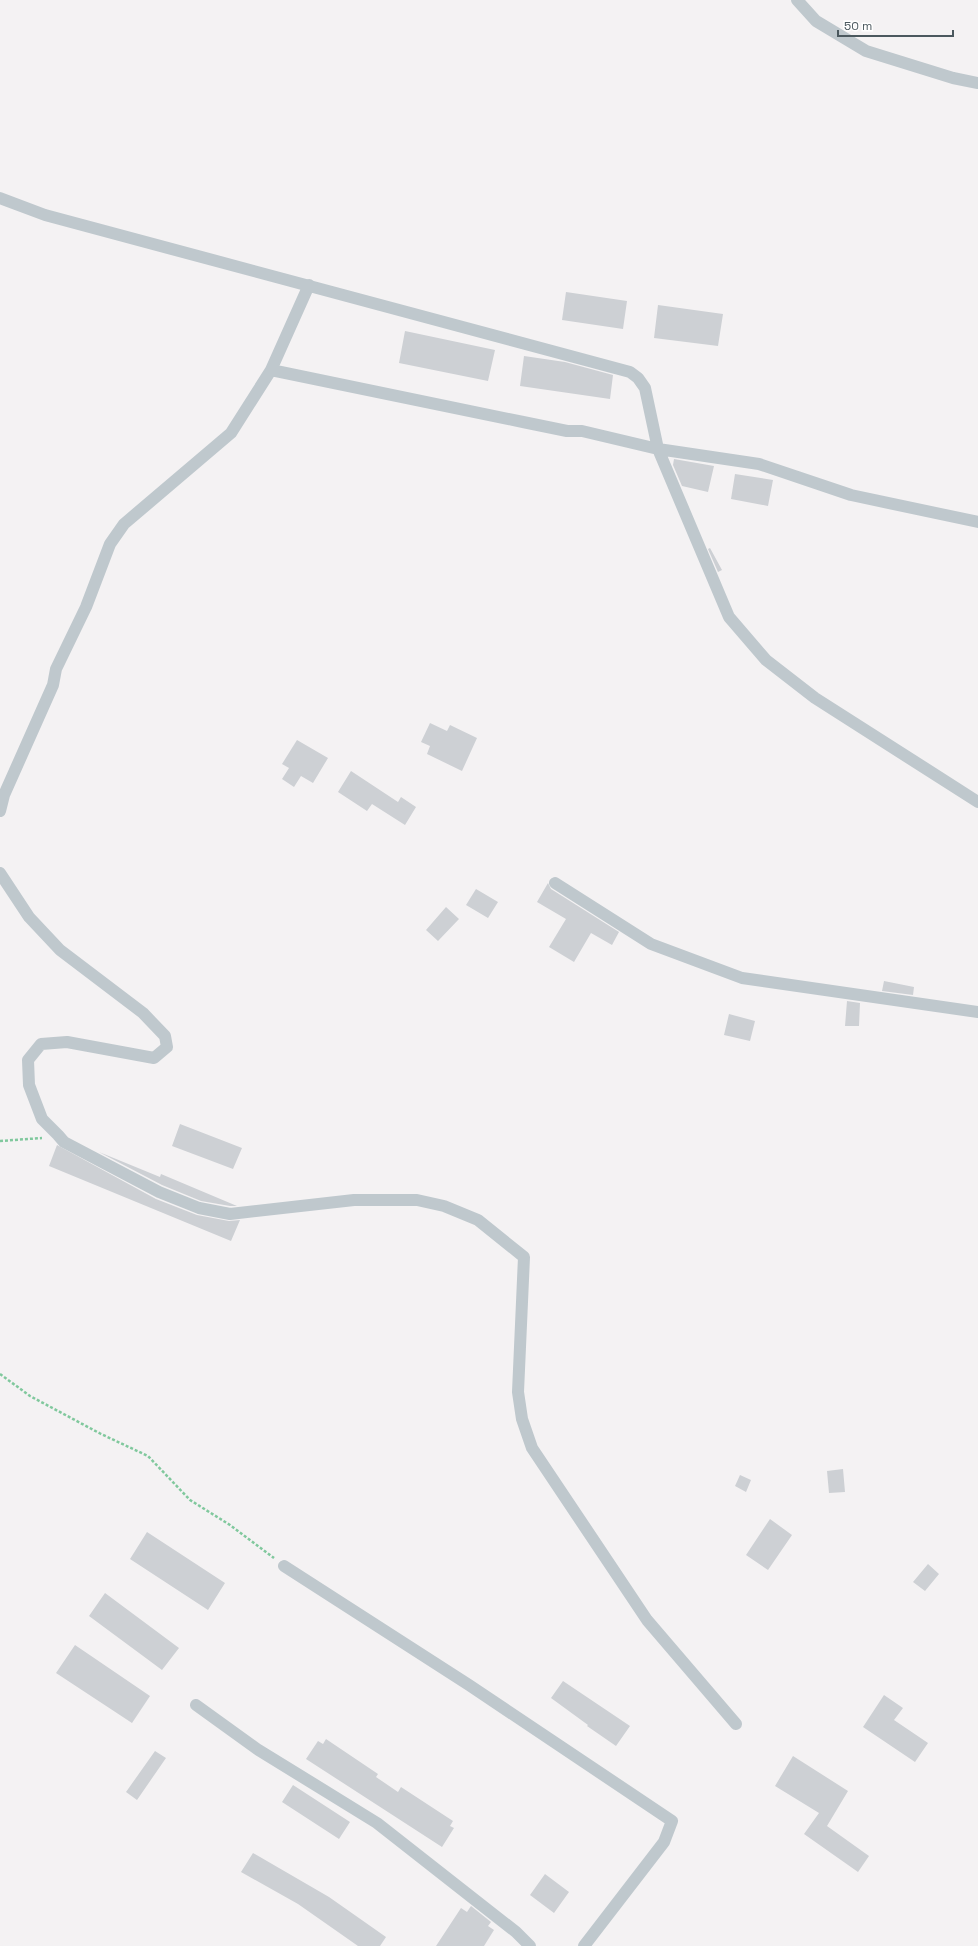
<svg xmlns="http://www.w3.org/2000/svg" width="978" height="1946" viewBox="0 0 978 1946" font-family="'Space Grotesk',sans-serif">
  <style>
    .building { fill: #cdd0d4 }
    .lines { fill: none; stroke-linecap: round; stroke-linejoin: round }
    .path { stroke: #80c89d; stroke-width: 2.5; stroke-dasharray: 3 2; stroke-linecap: butt }
    .street { stroke: #bfc8cd; stroke-width: 12 }
  </style>
  <rect width="100%" height="100%" fill="#f4f2f3"/>
  <!-- building -->
  <path class="building" d="M 566,292 L 627,301 L 623,329 L 562,320 Z
    M 658,305 L 723,314 L 718,346 L 654,338 Z
    M 405,331 L 495,350 L 488,381 L 399,363 Z
    M 524,356 L 565,362 L 613,375 L 610,399 L 520,386 Z
    M 674,459 L 714,466 L 708,492 L 682,486 L 673,465 Z
    M 735,474 L 773,480 L 768,506 L 731,499 Z
    M 710,548 L 722,570 L 718,572 L 708,549 Z
    M 430,723 L 447,731 L 450,725 L 477,738 L 462,771 L 427,754 L 430,746 L 421,742 Z
    M 297,740 L 328,758 L 313,783 L 301,776 L 294,787 L 282,779 L 289,768 L 282,764 Z
    M 351,771 L 398,802 L 401,797 L 416,807 L 405,825 L 372,804 L 367,811 L 338,792 Z
    M 548,883 L 551,889 L 619,932 L 612,945 L 591,933 L 574,962 L 549,947 L 566,919 L 537,902 Z
    M 476,889 L 498,902 L 488,918 L 466,905 Z
    M 446,907 L 459,919 L 438,941 L 426,930 Z
    M 884,981 L 914,987 L 913,995 L 882,991 Z
    M 847,1001 L 860,1003 L 859,1026 L 845,1026 Z
    M 729,1014 L 755,1021 L 750,1041 L 724,1035 Z
    M 180,1124 L 242,1148 L 233,1169 L 172,1146 Z
    M 57,1145 L 156,1199 L 197,1215 L 229,1221 L 240,1220 L 231,1241 L 49,1166 Z
    M 99,1152 L 160,1177 L 161,1174 L 237,1206 L 230,1206 L 201,1201 L 162,1185 Z
    M 843,1469 L 845,1492 L 829,1493 L 827,1471 Z
    M 740,1475 L 751,1480 L 746,1492 L 735,1486 Z
    M 770,1519 L 792,1535 L 768,1570 L 746,1555 Z
    M 147,1532 L 225,1583 L 208,1610 L 130,1559 Z
    M 928,1564 L 939,1574 L 925,1591 L 913,1582 Z
    M 105,1593 L 179,1648 L 162,1670 L 89,1616 Z
    M 75,1645 L 150,1696 L 132,1723 L 56,1673 Z
    M 563,1681 L 630,1726 L 616,1746 L 587,1726 L 588,1725 L 551,1698 Z
    M 884,1695 L 903,1708 L 894,1720 L 928,1743 L 915,1762 L 863,1727 Z
    M 326,1739 L 378,1774 L 376,1777 L 398,1792 L 401,1787 L 453,1821 L 450,1826 L 454,1828 L 442,1847 L 306,1759 L 318,1741 L 323,1744 Z
    M 155,1751 L 166,1758 L 137,1800 L 126,1792 Z
    M 793,1756 L 848,1791 L 827,1826 L 869,1856 L 858,1872 L 804,1834 L 819,1813 L 775,1786 Z
    M 293,1785 L 350,1822 L 339,1839 L 282,1802 Z
    M 253,1853 L 329,1897 L 386,1937 L 380,1946 L 358,1946 L 298,1904 L 241,1872 Z
    M 545,1874 L 569,1892 L 554,1913 L 530,1895 Z
    M 471,1906 L 491,1922 L 488,1926 L 494,1930 L 484,1946 L 436,1946 L 461,1908 L 467,1912 Z"/>
  <g class="lines">
    <!-- path -->
    <path class="path" d="M 0,1141 L 42,1138
      M 0,1374 L 30,1396 L 101,1434 L 148,1456 L 190,1500 L 230,1525 L 274,1558"/>
    <!-- street -->
    <path class="street" d="M 797,0 L 816,21 L 866,51 L 953,78 L 978,83
      M 0,198 L 45,215 L 630,372 L 638,378 L 645,388 L 658,449 L 729,617 L 766,660 L 815,698 L 978,802
      M 271,370 L 523,422 L 567,431 L 582,431 L 658,449 L 759,464 L 851,495 L 978,522
      M 0,811 L 4,795 L 53,685 L 56,669 L 86,607 L 110,544 L 124,524 L 231,433 L 271,370 L 309,285
      M 0,873 L 29,917 L 60,950 L 143,1013 L 165,1036 L 167,1047 L 154,1058 L 67,1042 L 41,1044 L 28,1060 L 29,1085 L 42,1119 L 58,1135 L 64,1142 L 159,1192 L 199,1208 L 230,1214 L 354,1200 L 417,1200 L 444,1206 L 478,1220 L 524,1257 L 518,1392 L 522,1419 L 532,1448 L 647,1620 L 736,1724
      M 555,883 L 651,944 L 742,978 L 978,1012
      M 284,1566 L 469,1685 L 672,1821 L 664,1842 L 584,1946
      M 196,1705 L 257,1749 L 377,1823 L 516,1932 L 530,1946"/>
  </g>
  <!-- scale -->
  <path d="M838 30v6h115v-6" fill="none" stroke="#4b585e" stroke-width="2"/>
  <text x="844" y="30" font-size="12" fill="#4b585e" stroke="#ffffff" stroke-width="3" paint-order="stroke">50 m</text>
</svg>
